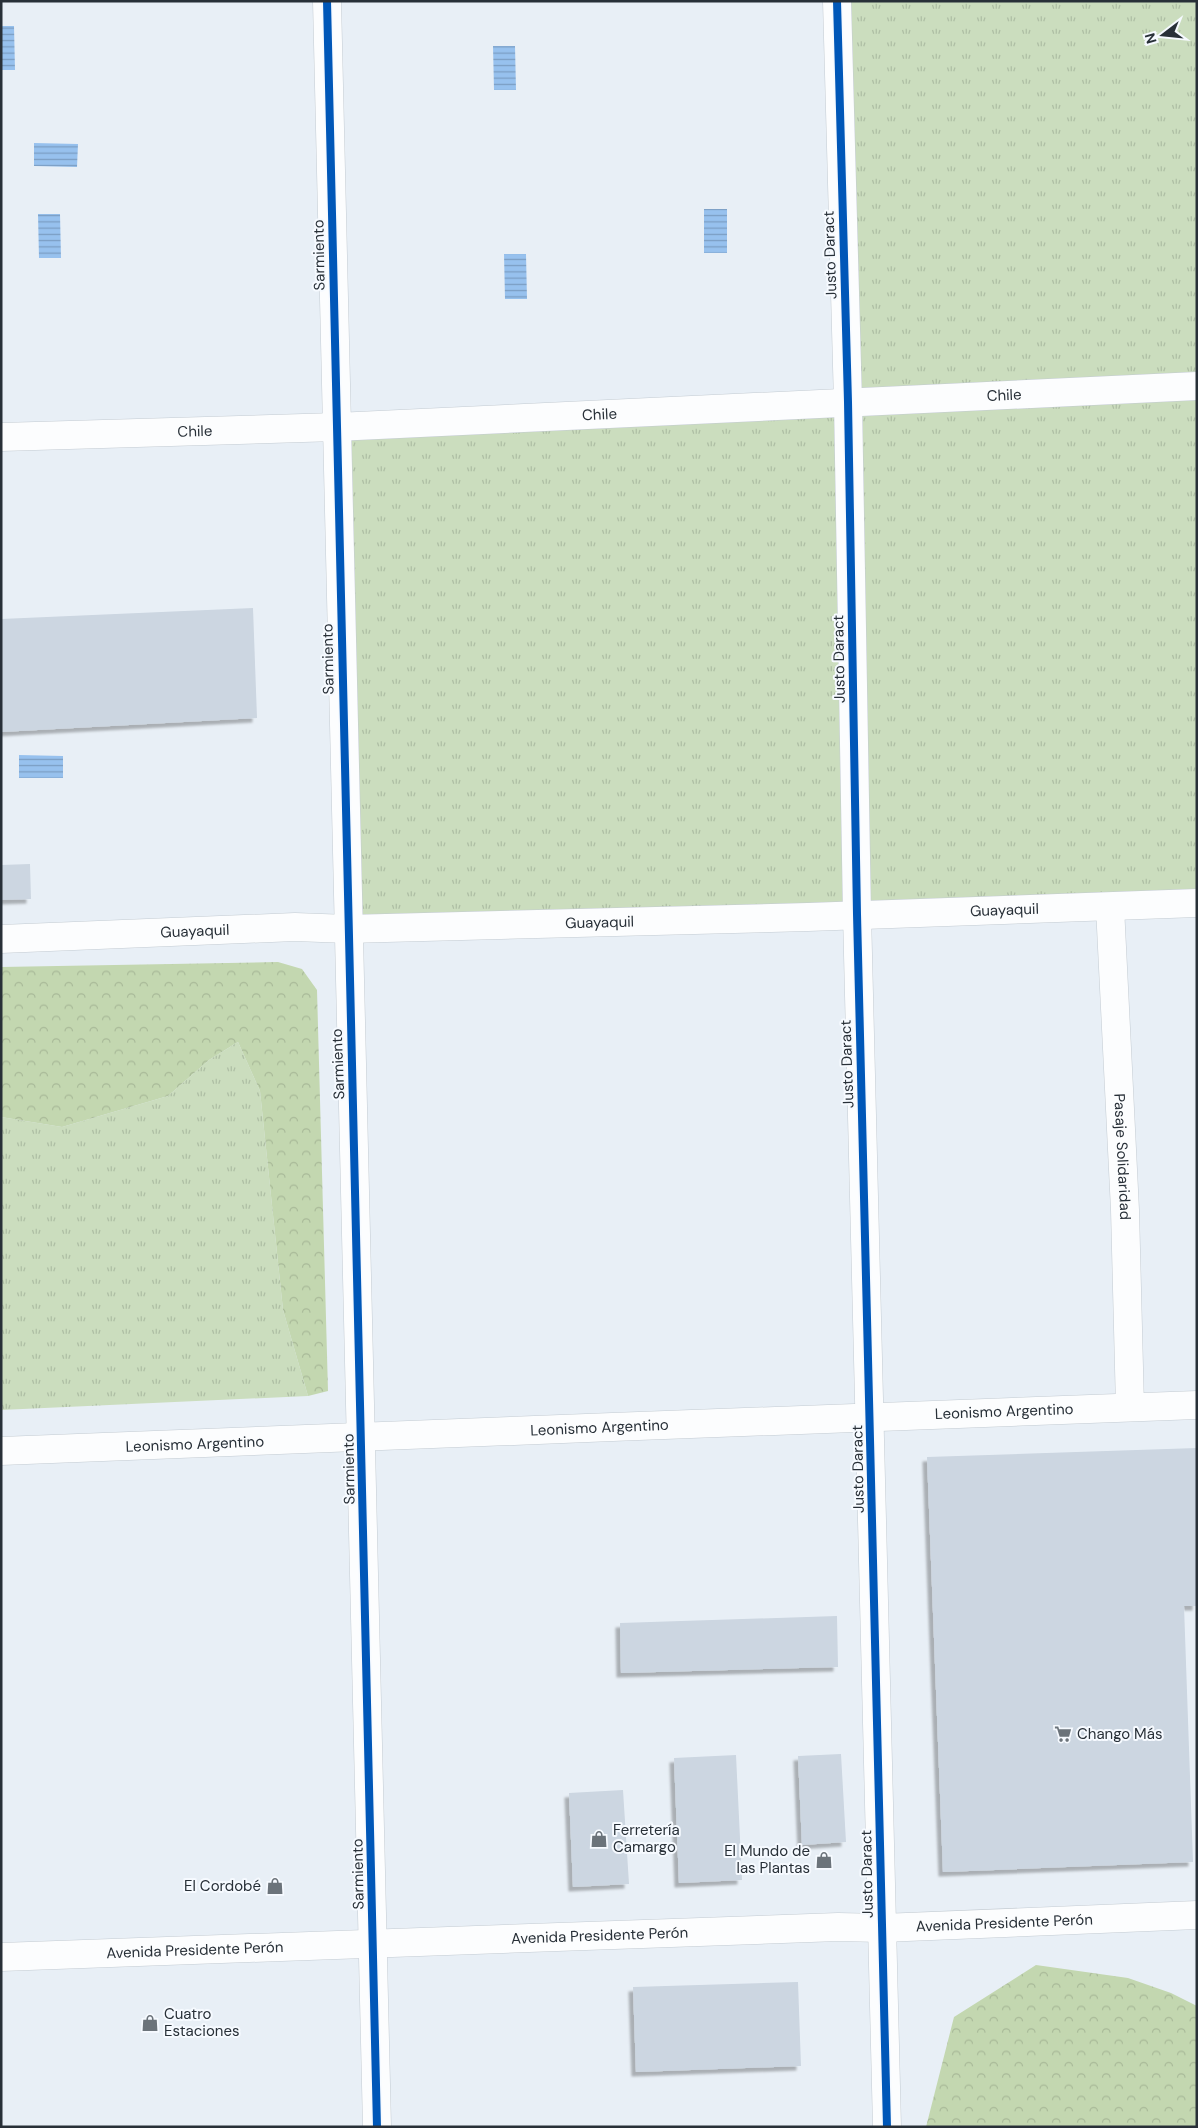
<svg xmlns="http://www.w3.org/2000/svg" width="1198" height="2128" viewBox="0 0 1198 2128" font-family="'DM Sans',sans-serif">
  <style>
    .grass { fill: url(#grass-tufts) }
    .forest { fill: url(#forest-crowns) }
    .water { fill: url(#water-rules) }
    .building { fill: #ccd6e1; filter: url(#shadow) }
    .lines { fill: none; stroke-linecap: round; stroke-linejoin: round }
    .minor-casing { stroke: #c3cbd2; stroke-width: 29 }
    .major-casing { stroke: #c3cbd2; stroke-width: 29 }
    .minor { stroke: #fcfdfe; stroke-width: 28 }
    .major { stroke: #fcfdfe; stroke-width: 28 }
    .cycleway-casing { stroke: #f6faff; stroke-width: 11 }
    .cycleway { stroke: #0057b8; stroke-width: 8 }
    .labels { text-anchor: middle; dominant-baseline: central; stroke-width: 4; stroke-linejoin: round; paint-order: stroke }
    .street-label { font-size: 15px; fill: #283038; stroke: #f6faff }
    .poi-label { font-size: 15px; fill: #283038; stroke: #f6faff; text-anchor: start }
  </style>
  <defs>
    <pattern id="grass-tufts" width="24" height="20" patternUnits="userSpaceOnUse" patternTransform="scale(1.25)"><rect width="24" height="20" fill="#cbddbe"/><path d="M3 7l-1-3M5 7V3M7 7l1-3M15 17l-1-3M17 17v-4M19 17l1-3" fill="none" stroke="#aebea4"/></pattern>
    <pattern id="forest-crowns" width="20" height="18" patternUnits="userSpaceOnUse" patternTransform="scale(1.25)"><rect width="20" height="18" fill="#c3d7b0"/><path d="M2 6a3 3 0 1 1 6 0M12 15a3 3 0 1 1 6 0" fill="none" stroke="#a8b998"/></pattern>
    <pattern id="water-rules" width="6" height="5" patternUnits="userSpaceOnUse" patternTransform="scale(1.25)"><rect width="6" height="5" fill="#97c1ee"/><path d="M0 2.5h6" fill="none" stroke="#7b9dc2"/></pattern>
    <filter id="shadow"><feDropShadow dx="-4.5" dy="4.5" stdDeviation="1" flood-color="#0004"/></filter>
  </defs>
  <rect width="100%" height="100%" fill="#e8eff6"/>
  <!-- grass -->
  <path class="grass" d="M 837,1 L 1197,1 L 1197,901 L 348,929 L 336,427 L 848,402 Z
    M 238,1042 L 260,1091 L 283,1310 L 308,1396 L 1,1410 L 1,1117 L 62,1127 L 168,1096 L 209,1060 Z"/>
  <!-- forest -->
  <path class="forest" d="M 278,962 L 302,969 L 317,990 L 328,1391 L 308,1396 L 283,1310 L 260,1091 L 238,1042 L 209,1060 L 168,1096 L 62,1127 L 1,1117 L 1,967 Z
    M 1036,1965 L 1128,1978 L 1171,1993 L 1197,2006 L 1197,2127 L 926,2127 L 954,2017 Z"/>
  <!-- water -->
  <path class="water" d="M 1,26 L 14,26 L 15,70 L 1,70 Z
    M 493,46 L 515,46 L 516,90 L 494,90 Z
    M 34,143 L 78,144 L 77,167 L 34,166 Z
    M 704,209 L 727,209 L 727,253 L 704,253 Z
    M 38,214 L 60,214 L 61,258 L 39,258 Z
    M 504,254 L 526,254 L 527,299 L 505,299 Z
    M 19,755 L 63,756 L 63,778 L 19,778 Z"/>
  <!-- building -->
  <path class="building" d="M 253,608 L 257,718 L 1,732 L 1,619 Z
    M 30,864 L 31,899 L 1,900 L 1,865 Z
    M 1197,1448 L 1197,1606 L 1184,1606 L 1193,1862 L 943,1872 L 927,1457 Z
    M 837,1616 L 838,1667 L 621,1673 L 620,1623 Z
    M 841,1754 L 846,1842 L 802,1845 L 798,1756 Z
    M 736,1755 L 742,1880 L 679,1883 L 674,1758 Z
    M 623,1790 L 629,1884 L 573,1887 L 569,1793 Z
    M 798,1982 L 801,2066 L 636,2072 L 633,1987 Z"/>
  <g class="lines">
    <!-- minor casing -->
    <g class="minor-casing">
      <g id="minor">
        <path d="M 327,1 L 377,2127"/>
        <path d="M 837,1 L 848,402 L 857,914 L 887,2127"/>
        <path id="s1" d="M 1,437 L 336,427 L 1197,386"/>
        <path id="s2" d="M 1110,907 L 1125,1210 L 1130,1407"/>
        <path id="s3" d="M 1,939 L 295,927 L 348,929 L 808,917 L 1197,903"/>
        <path id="s4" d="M 1,1451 C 400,1438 798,1417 1197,1405"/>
      </g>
    </g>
    <!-- major casing -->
    <g class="major-casing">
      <g id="major">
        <path id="s5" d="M 1,1957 L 838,1927 L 882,1928 L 1197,1915"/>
      </g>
    </g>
    <!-- minor -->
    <use href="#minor" class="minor"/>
    <!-- major -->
    <use href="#major" class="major"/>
    <!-- cycleway casing -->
    <g class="cycleway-casing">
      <path id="cycleway" d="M 327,1 L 377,2127
        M 837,1 L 848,402 L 857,914 L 887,2127"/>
    </g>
    <!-- cycleway -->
    <use href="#cycleway" class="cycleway"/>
  </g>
  <!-- icons -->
  <defs>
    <g id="supermarket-bare" transform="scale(1.35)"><path d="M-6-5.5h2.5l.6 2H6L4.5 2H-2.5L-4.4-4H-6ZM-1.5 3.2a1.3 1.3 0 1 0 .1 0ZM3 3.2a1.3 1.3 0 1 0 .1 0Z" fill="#6b737a" stroke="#f6faff" stroke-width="2.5" paint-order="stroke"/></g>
    <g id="shop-bare" transform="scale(1.35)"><path d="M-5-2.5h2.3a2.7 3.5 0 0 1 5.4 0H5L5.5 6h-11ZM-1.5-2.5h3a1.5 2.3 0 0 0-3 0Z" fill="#6b737a" stroke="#f6faff" stroke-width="2.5" paint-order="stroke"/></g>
  </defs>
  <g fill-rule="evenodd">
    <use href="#supermarket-bare" x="1063" y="1734"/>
    <use href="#shop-bare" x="599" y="1839"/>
    <use href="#shop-bare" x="824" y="1860"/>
    <use href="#shop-bare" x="275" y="1886"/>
    <use href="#shop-bare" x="150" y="2023"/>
  </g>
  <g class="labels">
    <!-- street labels -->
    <g class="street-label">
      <text transform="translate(319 255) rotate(-91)">Sarmiento</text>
      <text transform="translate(830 255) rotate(-92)">Justo Daract</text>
      <text stroke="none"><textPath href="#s1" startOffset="1004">Chile</textPath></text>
      <text stroke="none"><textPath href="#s1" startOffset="599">Chile</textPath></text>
      <text stroke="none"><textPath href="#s1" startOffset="194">Chile</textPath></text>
      <text transform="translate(328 659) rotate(-91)">Sarmiento</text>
      <text transform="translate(839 659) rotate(-91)">Justo Daract</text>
      <text stroke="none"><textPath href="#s3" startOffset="1004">Guayaquil</textPath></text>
      <text stroke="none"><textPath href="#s3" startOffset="599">Guayaquil</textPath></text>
      <text stroke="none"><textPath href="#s3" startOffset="194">Guayaquil</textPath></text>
      <text transform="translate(338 1064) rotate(-92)">Sarmiento</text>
      <text transform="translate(847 1064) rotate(-92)">Justo Daract</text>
      <text stroke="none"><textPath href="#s2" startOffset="250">Pasaje Solidaridad</textPath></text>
      <text stroke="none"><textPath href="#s4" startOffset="1004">Leonismo Argentino</textPath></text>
      <text stroke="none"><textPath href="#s4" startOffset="599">Leonismo Argentino</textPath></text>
      <text stroke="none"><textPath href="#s4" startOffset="194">Leonismo Argentino</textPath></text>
      <text transform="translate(349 1469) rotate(-91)">Sarmiento</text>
      <text transform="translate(858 1469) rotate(-91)">Justo Daract</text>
      <text transform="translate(358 1874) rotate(-91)">Sarmiento</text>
      <text transform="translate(867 1874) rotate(-91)">Justo Daract</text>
      <text stroke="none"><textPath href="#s5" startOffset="1004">Avenida Presidente Perón</textPath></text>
      <text stroke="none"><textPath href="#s5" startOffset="599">Avenida Presidente Perón</textPath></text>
      <text stroke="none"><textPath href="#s5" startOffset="194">Avenida Presidente Perón</textPath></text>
    </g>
    <!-- poi labels -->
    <g class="poi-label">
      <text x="1077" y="1734">Chango Más</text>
      <text x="613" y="1830">Ferretería<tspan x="613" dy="17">Camargo</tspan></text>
      <text x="810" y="1851" text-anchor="end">El Mundo de<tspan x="810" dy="17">las Plantas</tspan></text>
      <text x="261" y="1886" text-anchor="end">El Cordobé</text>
      <text x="164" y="2014">Cuatro<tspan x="164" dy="17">Estaciones</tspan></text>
    </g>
  </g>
  <!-- border -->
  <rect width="1198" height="2128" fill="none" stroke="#283038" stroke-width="5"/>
  <!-- north arrow -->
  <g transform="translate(1163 35) rotate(254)" stroke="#f6faff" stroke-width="4" paint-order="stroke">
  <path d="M0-4L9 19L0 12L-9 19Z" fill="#283038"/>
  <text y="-8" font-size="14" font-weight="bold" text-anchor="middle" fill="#283038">N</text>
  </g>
</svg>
